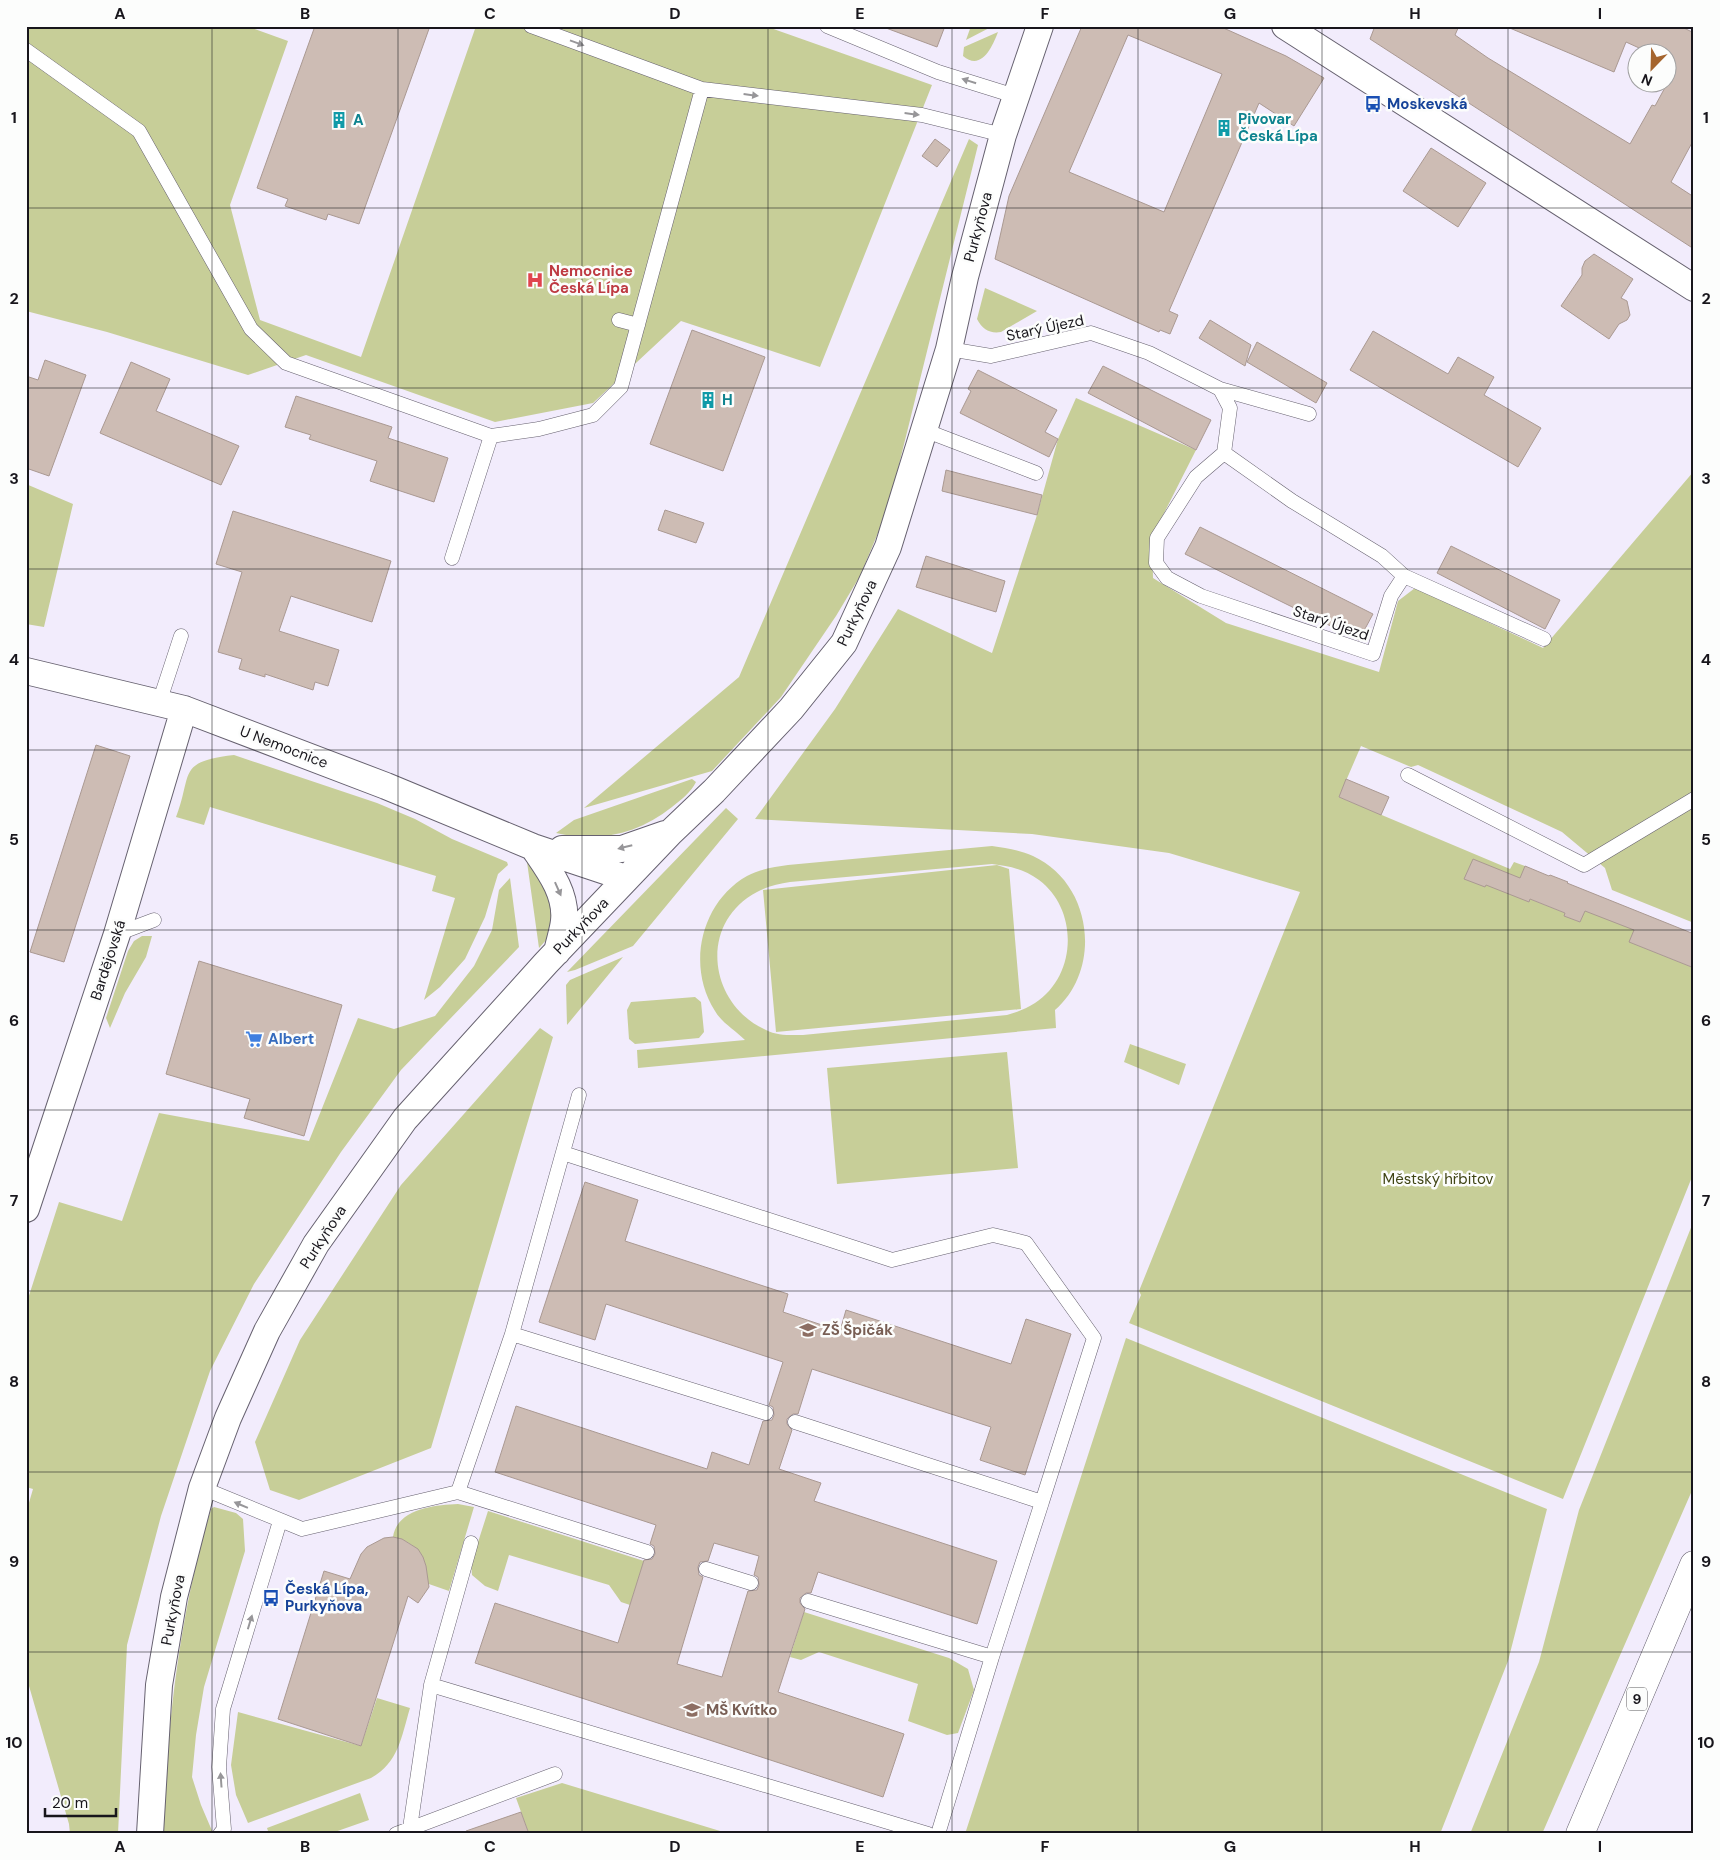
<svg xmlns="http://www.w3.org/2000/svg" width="1720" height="1860" viewBox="0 0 1720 1860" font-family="'DM Sans',sans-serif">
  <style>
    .green { fill: #c7ce98; fill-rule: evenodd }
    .building { fill: #cdbcb4; stroke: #aa9992; fill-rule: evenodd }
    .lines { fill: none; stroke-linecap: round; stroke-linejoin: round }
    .lane-casing { stroke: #66616f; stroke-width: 15 }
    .street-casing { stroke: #66616f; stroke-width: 28 }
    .primary-casing { stroke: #66616f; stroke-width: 29 }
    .lane { stroke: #fff; stroke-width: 14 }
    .street { stroke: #fff; stroke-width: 26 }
    .primary { stroke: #fff; stroke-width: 28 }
    .oneway { fill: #979699 }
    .grid { fill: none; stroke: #18161c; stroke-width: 1; stroke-opacity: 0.55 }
    .labels { text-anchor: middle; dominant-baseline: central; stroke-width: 5; stroke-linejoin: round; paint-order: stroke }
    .shield { fill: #fcfdfc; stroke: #5c5b5f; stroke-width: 1 }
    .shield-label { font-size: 14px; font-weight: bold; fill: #18161c }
    .transit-label { font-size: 15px; font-weight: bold; fill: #164399; stroke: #fcfdfc; text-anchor: start }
    .culture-label { font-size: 15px; font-weight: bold; fill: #0d838f; stroke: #fcfdfc; text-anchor: start }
    .street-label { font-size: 15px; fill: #18161c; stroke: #fcfdfc }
    .health-label { font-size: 15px; font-weight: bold; fill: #be3a42; stroke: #fcfdfc; text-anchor: start }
    .shop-label { font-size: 15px; font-weight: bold; fill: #366cbe; stroke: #fcfdfc; text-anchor: start }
    .park-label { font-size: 15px; fill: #404515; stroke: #fcfdfc }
    .education-label { font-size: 15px; font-weight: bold; fill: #785e54; stroke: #fcfdfc; text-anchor: start }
    .neatline { fill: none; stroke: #18161c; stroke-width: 2 }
    .grid-label { font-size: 16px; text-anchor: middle; font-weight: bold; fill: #18161c }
  </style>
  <rect width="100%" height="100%" fill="#f2ecfc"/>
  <!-- green -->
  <path class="green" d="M 26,26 L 246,26 L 288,41 L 230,205 L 260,320 L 361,357 L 476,26 L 765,26 L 932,85 L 820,367 L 681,321 L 593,403 L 495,422 L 306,355 L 248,375 L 107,332 L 26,311 Z
    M 971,26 L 993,26 L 966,40 Z
    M 998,32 C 993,45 982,72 963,56 L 964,47 Z
    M 969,139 L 978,145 L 888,509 L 860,576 L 836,616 L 781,697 L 712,771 L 584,808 L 739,677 Z
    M 985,288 L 1037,311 L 1001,332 C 990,334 982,329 977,319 Z
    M 1076,398 L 1196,450 L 1152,537 L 1153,578 L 1226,623 L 1379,672 L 1398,601 L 1415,588 L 1543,648 L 1694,471 L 1694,923 L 1612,890 L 1605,868 L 1562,832 L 1418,765 L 1411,767 L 1361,746 L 1339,797 L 1510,869 L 1514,862 L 1525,866 L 1529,902 L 1530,899 L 1565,913 L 1565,916 L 1580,922 L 1592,893 L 1638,920 L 1630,942 L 1694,968 L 1694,1172 L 1563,1499 L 1129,1323 L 1141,1295 L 1139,1291 L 1300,892 L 1169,853 L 1032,834 L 755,819 L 835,709 L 898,609 L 992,653 L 1037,515 L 1058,439 Z
    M 26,484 L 73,504 L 44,627 L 26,624 Z
    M 234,755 L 377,803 L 415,819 L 452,839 L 507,862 L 508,865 L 498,874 L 485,917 L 465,959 L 440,987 L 424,1000 L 455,898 L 432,891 L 436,876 L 210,807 L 204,825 L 176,817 C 193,773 176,762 234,755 Z
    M 692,779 L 696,782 C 691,792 681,800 672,807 C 638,834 599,843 556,833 L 574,820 Z
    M 726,808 L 738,819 L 633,946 L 575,970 L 567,972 Z
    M 992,846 C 1006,848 1020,850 1033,856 C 1092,883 1103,968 1055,1010 L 1056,1028 L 638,1068 L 637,1050 L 745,1040 C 735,1030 722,1023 715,1011 C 686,966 701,902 747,876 C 760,869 774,867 788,865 ZM 992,864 C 1009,866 1024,869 1039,880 C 1079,910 1077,976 1035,1003 C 1026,1009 1017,1012 1007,1015 L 803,1035 C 791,1035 777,1036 766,1030 C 708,1004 698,923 757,892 C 768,886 779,884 790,882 Z
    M 527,862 L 533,865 L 555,901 L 548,938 L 539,948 Z
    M 997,865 L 1009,869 L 1021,1009 L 776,1032 L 763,890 Z
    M 510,878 L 519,947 L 401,1070 L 341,1152 L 254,1284 L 210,1371 L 161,1516 L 127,1645 L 118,1834 L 70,1834 L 69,1824 L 29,1686 L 26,1686 L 26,1513 L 33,1489 L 26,1487 L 26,1305 L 59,1202 L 122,1221 L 159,1113 L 309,1141 L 358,1018 L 394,1029 L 435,1016 L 474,966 L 492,930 L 499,890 Z
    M 142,936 L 152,936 L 146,957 L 125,993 L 110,1028 L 106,1018 L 128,951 L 134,941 Z
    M 623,957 L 567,1025 L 566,985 L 570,980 Z
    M 695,997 L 701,1002 L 704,1032 L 699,1038 L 635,1044 L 629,1039 L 627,1010 L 631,1002 Z
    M 540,1028 L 553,1037 L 431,1448 L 299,1500 L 270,1490 L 255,1442 L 300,1340 L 401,1185 Z
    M 1130,1044 L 1186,1064 L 1179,1085 L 1124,1062 Z
    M 1007,1052 L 1018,1168 L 837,1184 L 827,1068 Z
    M 1694,1220 L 1694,1486 L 1542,1834 L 1470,1834 L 1539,1662 L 1579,1510 Z
    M 1126,1338 L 1547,1509 L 1508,1661 L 1440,1834 L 965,1834 Z
    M 458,1504 L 474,1507 L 449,1591 L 426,1583 C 430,1559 416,1542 393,1537 C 397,1509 434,1505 458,1504 Z
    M 214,1507 L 236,1513 L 243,1519 L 245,1551 L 204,1687 L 196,1735 L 192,1777 L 201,1805 L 213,1833 L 162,1834 C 168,1724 179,1614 211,1509 Z
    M 488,1511 L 644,1561 L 630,1605 L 621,1602 L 609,1585 L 509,1555 L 498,1591 L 485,1586 L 472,1575 L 471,1564 Z
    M 804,1612 L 949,1658 L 968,1669 L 974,1690 L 958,1733 L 947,1735 L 908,1721 L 918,1684 L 819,1652 L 801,1660 L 790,1657 Z
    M 377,1698 L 410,1708 C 401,1738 399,1762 371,1778 L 248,1823 L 236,1795 L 231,1765 L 238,1712 L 361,1746 Z
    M 562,1783 L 730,1834 L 529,1834 L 516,1798 Z
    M 360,1793 L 369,1820 L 329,1834 L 269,1834 L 267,1828 Z"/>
  <!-- building -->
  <path class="building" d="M 315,26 L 430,26 L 359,224 L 328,214 L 326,220 L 285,206 L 288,199 L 257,188 Z
    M 886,26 L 945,26 L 937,47 L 886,28 Z
    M 1082,26 L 1219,26 L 1286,56 L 1324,78 L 1294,126 L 1259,103 L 1169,311 L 1178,315 L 1170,334 L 1160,330 L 1159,332 L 995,259 L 1009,196 ZM 1128,35 L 1222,74 L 1164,212 L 1069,172 Z
    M 1375,26 L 1459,26 L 1455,35 L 1488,58 L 1630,144 L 1652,105 L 1655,106 L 1668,82 L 1668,52 L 1648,52 L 1626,42 L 1614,72 L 1505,26 L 1680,26 L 1694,33 L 1694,139 L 1671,182 L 1694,197 L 1694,249 L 1370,39 Z
    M 935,139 L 950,150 L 937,167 L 922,156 Z
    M 1431,148 L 1486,183 L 1458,227 L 1403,191 Z
    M 1594,254 L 1633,279 L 1621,298 L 1627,301 L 1630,315 L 1627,320 L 1619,324 L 1609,339 L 1561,306 L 1582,275 L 1582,268 L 1585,261 Z
    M 1210,320 L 1251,345 L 1245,366 L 1199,338 Z
    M 692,330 L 765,357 L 723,471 L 650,444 Z
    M 1373,331 L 1448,374 L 1458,357 L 1494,377 L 1484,395 L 1541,428 L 1518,467 L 1350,370 Z
    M 1257,342 L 1327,383 L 1316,403 L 1247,362 Z
    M 45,360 L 86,375 L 49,476 L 26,468 L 26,376 L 38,380 Z
    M 131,362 L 170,379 L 156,411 L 239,446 L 221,485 L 100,433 Z
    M 1103,366 L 1211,420 L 1196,450 L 1088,393 Z
    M 978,370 L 1057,410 L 1045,432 L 1058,439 L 1049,457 L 960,413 L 971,391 L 968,389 Z
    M 296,396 L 392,427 L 388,438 L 448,458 L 434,502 L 370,481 L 377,461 L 309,439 L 311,435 L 285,427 Z
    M 946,470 L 1042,495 L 1037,515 L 942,491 Z
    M 665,510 L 704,523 L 696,543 L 658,530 Z
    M 233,511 L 391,561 L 372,622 L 291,596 L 279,631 L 339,650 L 328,686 L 315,682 L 313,690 L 265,674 L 265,677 L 239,669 L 242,659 L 218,652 L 242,572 L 216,564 Z
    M 1200,527 L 1373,614 L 1359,640 L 1185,554 Z
    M 1451,546 L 1560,600 L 1545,629 L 1437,573 Z
    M 926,556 L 1005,581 L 996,612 L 916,587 Z
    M 96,745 L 130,756 L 64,962 L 30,952 Z
    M 1346,779 L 1389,797 L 1381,815 L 1339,797 Z
    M 1473,859 L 1520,878 L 1525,866 L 1549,876 L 1550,875 L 1568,882 L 1567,883 L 1694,934 L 1694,968 L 1629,942 L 1634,930 L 1585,911 L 1580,922 L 1564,916 L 1565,913 L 1530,899 L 1529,902 L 1486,885 L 1485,887 L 1464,879 Z
    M 199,961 L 342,1005 L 304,1136 L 244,1118 L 250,1099 L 166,1074 Z
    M 585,1182 L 638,1200 L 625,1241 L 788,1294 L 783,1312 L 840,1331 L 846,1310 L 1011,1364 L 1026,1319 L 1071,1334 L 1025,1475 L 980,1460 L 991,1427 L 812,1369 L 798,1414 L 793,1414 L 787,1419 L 787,1424 L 792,1430 L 779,1469 L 821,1483 L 814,1501 L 997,1561 L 977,1624 L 818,1572 L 811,1593 L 806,1593 L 800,1598 L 800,1603 L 805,1609 L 778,1692 L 904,1734 L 883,1797 L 475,1663 L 495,1603 L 618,1643 L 644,1560 L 652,1559 L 655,1554 L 654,1546 L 650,1544 L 656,1525 L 495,1472 L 516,1406 L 707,1469 L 712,1452 L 749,1465 L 763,1421 L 772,1420 L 774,1415 L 773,1407 L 769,1405 L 783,1362 L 606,1304 L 595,1340 L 539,1322 ZM 714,1543 L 759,1556 L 754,1575 L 758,1577 L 759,1585 L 757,1590 L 748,1591 L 722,1677 L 677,1664 L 703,1577 L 699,1575 L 698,1567 L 700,1562 L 708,1561 Z
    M 393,1537 L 402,1539 L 418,1549 L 423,1557 L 426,1566 L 429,1587 L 418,1603 L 408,1596 L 361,1746 L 278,1719 L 324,1571 L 350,1579 L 361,1554 L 367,1547 L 384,1538 Z
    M 521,1812 L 529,1834 L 466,1834 L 466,1831 Z"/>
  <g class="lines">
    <!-- lane casing -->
    <g class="lane-casing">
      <path id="lane" d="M 531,26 L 702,89 L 922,115 L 1003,135
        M 827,26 L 938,72 L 1015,96
        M 26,50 L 139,131 L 251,329 L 286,363 L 491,436 L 539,429 L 593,415 L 621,387 L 702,89
        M 619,320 L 638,325
        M 949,349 L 991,356 L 1091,333 L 1149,353 L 1220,389 L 1230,408 L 1224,453 L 1196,477 L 1157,538 L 1156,563 L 1167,578 L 1201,596 L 1373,654 L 1391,596 L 1404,576 L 1382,556 L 1292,501 L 1224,453
        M 1220,389 L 1309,414
        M 924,430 L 1036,473
        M 452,558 L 491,436
        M 1404,576 L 1544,639
        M 159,703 L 181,636
        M 1408,775 L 1584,865 L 1694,799
        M 117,934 L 154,920
        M 563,1153 L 892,1260 L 993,1235 L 1026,1243 L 1094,1338 L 1042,1502
        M 512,1334 L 579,1095
        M 795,1422 L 1042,1502 L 992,1657 L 808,1601
        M 202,1488 L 302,1529 L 458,1492 L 647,1552
        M 458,1492 L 512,1334 L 766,1413
        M 706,1569 L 751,1583
        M 431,1685 L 928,1834
        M 410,1828 L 431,1685 L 471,1543
        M 220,1834 L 224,1829 L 219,1767 L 223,1709 L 280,1521
        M 396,1834 L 555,1774
        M 938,1834 L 992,1657"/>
    </g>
    <!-- street casing -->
    <g class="street-casing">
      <path id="street" d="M 1285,26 L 1694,288
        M 26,671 L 184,709 L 386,786 L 533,847 L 626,878
        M 533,847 C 548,869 567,893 564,921 C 563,931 559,942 557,952
        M 562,849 L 622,849 L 665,834
        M 26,1209 L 117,934 L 184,709
        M 150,1834 L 159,1685 L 174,1597 L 202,1488 L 228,1418 L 267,1331 L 316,1244 L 405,1119 L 546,963 L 671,832 L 714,791 L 791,709 L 844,643 L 888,547 L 949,349 L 965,277 L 1003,135 L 1040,26"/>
    </g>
    <!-- primary casing -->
    <g class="primary-casing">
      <path id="primary" d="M 1580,1834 L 1694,1565"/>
    </g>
    <!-- lane -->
    <use href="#lane" class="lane"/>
    <!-- street -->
    <use href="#street" class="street"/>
    <!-- primary -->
    <use href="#primary" class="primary"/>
  </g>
  <!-- one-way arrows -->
  <defs><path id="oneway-solid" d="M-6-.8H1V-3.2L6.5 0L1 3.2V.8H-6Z" transform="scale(1.25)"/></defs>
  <g class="oneway">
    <use href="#oneway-solid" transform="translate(577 43) rotate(20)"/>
    <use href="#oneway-solid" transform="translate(969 81) rotate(-162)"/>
    <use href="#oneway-solid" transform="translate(751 95) rotate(7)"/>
    <use href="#oneway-solid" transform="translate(912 114) rotate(7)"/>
    <use href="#oneway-solid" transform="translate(625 847) rotate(166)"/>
    <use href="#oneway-solid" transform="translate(558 889) rotate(66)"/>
    <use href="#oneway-solid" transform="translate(241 1505) rotate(-157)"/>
    <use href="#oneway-solid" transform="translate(250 1622) rotate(-73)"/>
    <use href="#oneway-solid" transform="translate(221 1780) rotate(-94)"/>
  </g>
  <!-- grid -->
  <path class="grid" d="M 212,26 L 212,1834M 398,26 L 398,1834M 582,26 L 582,1834M 768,26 L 768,1834M 952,26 L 952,1834M 1138,26 L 1138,1834M 1322,26 L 1322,1834M 1508,26 L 1508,1834M 26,208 L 1694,208M 26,388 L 1694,388M 26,569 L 1694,569M 26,750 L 1694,750M 26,930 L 1694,930M 26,1110 L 1694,1110M 26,1291 L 1694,1291M 26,1472 L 1694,1472M 26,1652 L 1694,1652"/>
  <!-- icons -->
  <defs>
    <g id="bus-bare" transform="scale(1.35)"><path d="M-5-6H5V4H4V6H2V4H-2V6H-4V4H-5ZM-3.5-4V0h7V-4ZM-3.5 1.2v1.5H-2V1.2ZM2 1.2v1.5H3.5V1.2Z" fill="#1a4fb4" stroke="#fcfdfc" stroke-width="2.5" paint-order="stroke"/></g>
    <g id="building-bare" transform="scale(1.35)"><path d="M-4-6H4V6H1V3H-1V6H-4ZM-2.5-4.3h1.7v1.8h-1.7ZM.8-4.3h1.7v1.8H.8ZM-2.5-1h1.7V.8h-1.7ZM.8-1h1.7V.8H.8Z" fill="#0f9aa8" stroke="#fcfdfc" stroke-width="2.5" paint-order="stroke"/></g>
    <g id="hospital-bare" transform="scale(1.35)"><path d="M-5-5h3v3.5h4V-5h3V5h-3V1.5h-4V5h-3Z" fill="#e0444e" stroke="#fcfdfc" stroke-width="2.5" paint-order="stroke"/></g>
    <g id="supermarket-bare" transform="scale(1.35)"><path d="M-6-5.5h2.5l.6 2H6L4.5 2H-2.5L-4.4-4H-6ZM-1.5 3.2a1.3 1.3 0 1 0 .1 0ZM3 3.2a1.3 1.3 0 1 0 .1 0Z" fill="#3f7fe0" stroke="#fcfdfc" stroke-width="2.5" paint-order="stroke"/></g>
    <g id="school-bare" transform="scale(1.35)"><path d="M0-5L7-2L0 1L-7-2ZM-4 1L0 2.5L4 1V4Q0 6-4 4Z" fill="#8d6e63" stroke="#fcfdfc" stroke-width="2.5" paint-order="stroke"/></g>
  </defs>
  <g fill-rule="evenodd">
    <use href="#bus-bare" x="1373" y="104"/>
    <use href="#building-bare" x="339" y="120"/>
    <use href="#building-bare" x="1224" y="128"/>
    <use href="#hospital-bare" x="535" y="280"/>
    <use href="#building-bare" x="708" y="400"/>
    <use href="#supermarket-bare" x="254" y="1039"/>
    <use href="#school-bare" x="808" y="1330"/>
    <use href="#bus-bare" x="271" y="1598"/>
    <use href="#school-bare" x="692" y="1710"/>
  </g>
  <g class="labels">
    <!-- shield labels -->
    <rect class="shield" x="1627" y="1687.5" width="20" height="23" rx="4"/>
    <g class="shield-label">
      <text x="1637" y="1699">9</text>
    </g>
    <!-- transit labels -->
    <g class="transit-label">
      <text x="1387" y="104">Moskevská</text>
      <text x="285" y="1589">Česká Lípa,<tspan x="285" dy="17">Purkyňova</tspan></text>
    </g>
    <!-- culture labels -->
    <g class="culture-label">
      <text x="1238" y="119">Pivovar<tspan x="1238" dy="17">Česká Lípa</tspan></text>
      <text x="353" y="120">A</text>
      <text x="722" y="400">H</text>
    </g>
    <!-- street labels -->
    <g class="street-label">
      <text transform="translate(978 227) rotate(-75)">Purkyňova</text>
      <text transform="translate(1045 328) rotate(-12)">Starý Újezd</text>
      <text transform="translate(857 613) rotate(-64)">Purkyňova</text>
      <text transform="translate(1331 623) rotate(19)">Starý Újezd</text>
      <text transform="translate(284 747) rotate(21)">U Nemocnice</text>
      <text transform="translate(581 926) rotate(-46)">Purkyňova</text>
      <text transform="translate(108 960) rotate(-72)">Bardějovská</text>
      <text transform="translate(323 1237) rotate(-57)">Purkyňova</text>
      <text transform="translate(173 1610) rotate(-79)">Purkyňova</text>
    </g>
    <!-- health labels -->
    <g class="health-label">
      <text x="549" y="271">Nemocnice<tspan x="549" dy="17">Česká Lípa</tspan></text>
    </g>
    <!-- shop labels -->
    <g class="shop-label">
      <text x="268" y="1039">Albert</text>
    </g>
    <!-- park labels -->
    <g class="park-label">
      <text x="1438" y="1179">Městský hřbitov</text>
    </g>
    <!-- education labels -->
    <g class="education-label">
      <text x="822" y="1330">ZŠ Špičák</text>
      <text x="706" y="1710">MŠ Kvítko</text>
    </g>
  </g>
  <!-- border -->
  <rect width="1720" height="1860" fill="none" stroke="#fcfdfc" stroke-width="55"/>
  <!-- north arrow -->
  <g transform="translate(1652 68) rotate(203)"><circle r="24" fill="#fcfdfc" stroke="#a1a1a2"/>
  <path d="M0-4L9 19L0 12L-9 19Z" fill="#a5652e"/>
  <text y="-8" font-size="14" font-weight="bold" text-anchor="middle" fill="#18161c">N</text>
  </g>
  <!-- scale -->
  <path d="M45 1808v8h71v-8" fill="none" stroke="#18161c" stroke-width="2.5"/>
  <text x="52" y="1808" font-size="15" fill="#18161c" stroke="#fcfdfc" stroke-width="4" paint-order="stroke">20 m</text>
  <rect x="28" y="28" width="1664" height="1804" class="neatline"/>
  <g class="grid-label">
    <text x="120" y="19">A</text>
    <text x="305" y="19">B</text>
    <text x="490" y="19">C</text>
    <text x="675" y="19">D</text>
    <text x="860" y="19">E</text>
    <text x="1045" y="19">F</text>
    <text x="1230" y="19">G</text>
    <text x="1415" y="19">H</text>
    <text x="1600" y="19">I</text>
    <text x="14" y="123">1</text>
    <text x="1706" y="123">1</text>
    <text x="14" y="304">2</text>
    <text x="1706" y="304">2</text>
    <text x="14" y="484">3</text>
    <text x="1706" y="484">3</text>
    <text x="14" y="665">4</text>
    <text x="1706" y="665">4</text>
    <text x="14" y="845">5</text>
    <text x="1706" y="845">5</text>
    <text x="14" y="1026">6</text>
    <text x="1706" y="1026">6</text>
    <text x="14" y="1206">7</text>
    <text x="1706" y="1206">7</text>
    <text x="14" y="1387">8</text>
    <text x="1706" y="1387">8</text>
    <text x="14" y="1567">9</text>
    <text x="1706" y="1567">9</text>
    <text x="14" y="1748">10</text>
    <text x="1706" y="1748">10</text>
    <text x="120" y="1852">A</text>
    <text x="305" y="1852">B</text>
    <text x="490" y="1852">C</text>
    <text x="675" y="1852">D</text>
    <text x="860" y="1852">E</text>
    <text x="1045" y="1852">F</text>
    <text x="1230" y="1852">G</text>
    <text x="1415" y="1852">H</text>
    <text x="1600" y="1852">I</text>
  </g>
</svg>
